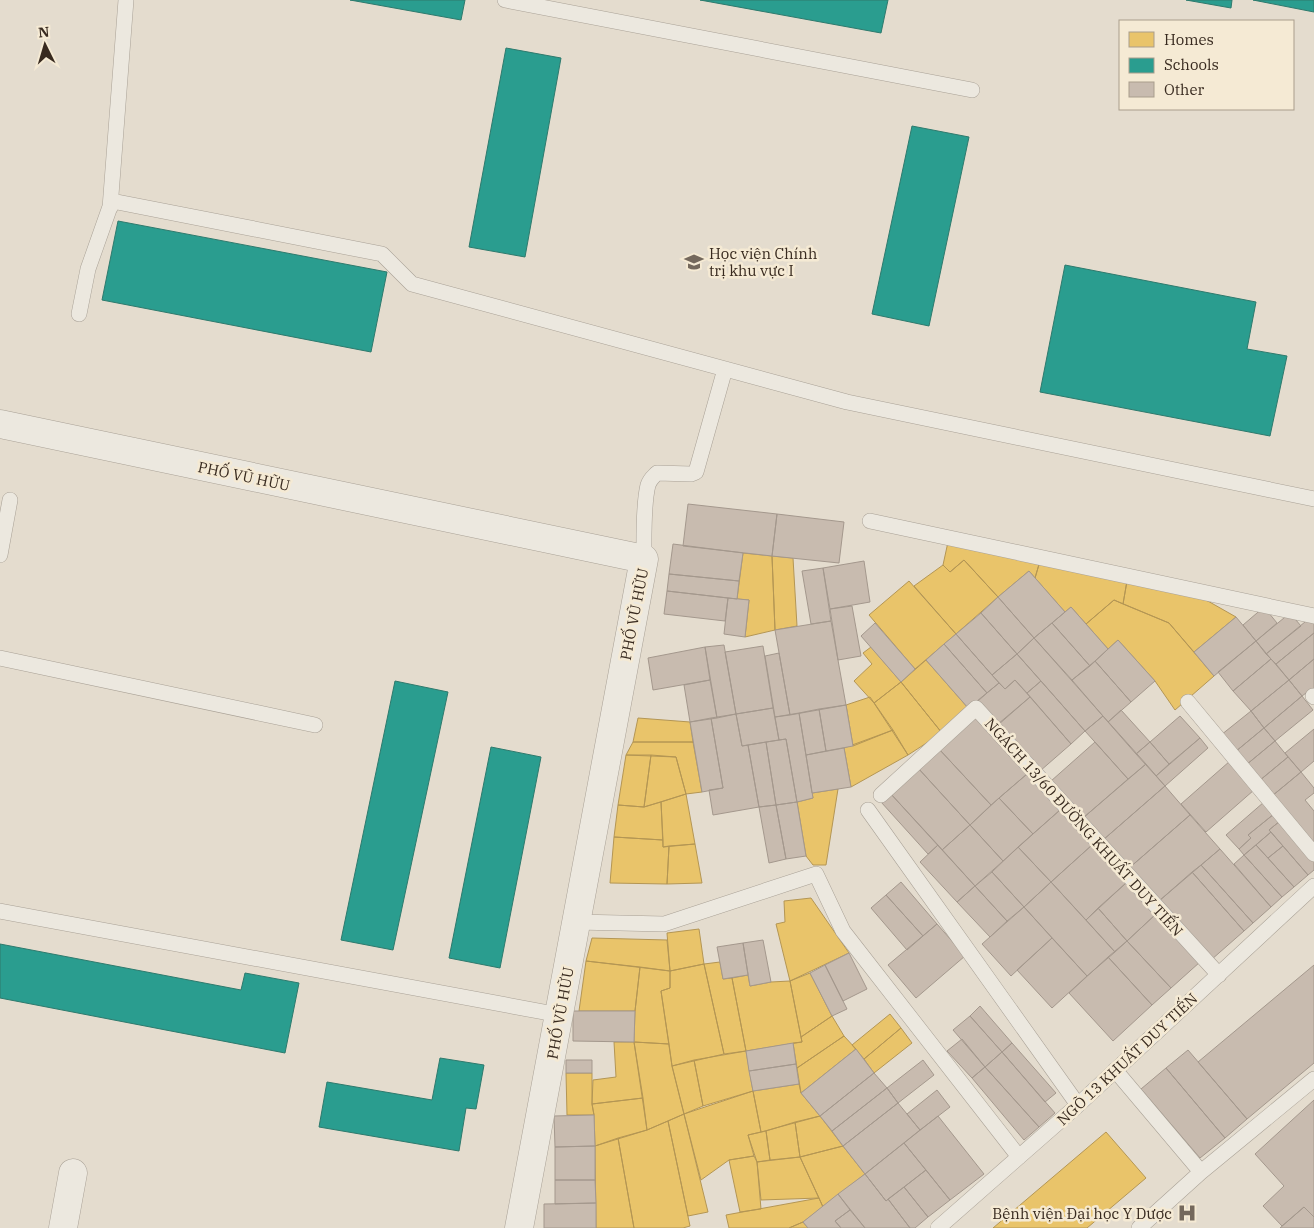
<svg xmlns="http://www.w3.org/2000/svg" width="1314" height="1228" viewBox="0 0 1314 1228" font-family="'IBM Plex Serif',serif">
  <style>
    .homes { fill: #e9c46a; stroke: #b49654 }
    .schools { fill: #2a9d8f; stroke: #2e7a6d }
    .building { fill: #c8bbaf; stroke: #a4988d }
    .lines { fill: none; stroke-linecap: round; stroke-linejoin: round }
    .lane-casing { stroke: #a9a196; stroke-width: 16 }
    .street-casing { stroke: #a9a196; stroke-width: 29 }
    .lane { stroke: #ece8df; stroke-width: 15 }
    .street { stroke: #ece8df; stroke-width: 28 }
    .labels { text-anchor: middle; dominant-baseline: central; stroke-width: 5; stroke-linejoin: round; paint-order: stroke }
    .poi-label { font-size: 15px; fill: #382a1f; stroke: #f5ead4; text-anchor: start }
    .street-label { font-size: 15px; fill: #382a1f; stroke: #f5ead4 }
  </style>
  <rect width="100%" height="100%" fill="#e4dcce"/>
  <!-- homes -->
  <path class="homes" d="M 948,542 L 1040,561 L 1035,578 L 1029,571 L 998,597 L 964,560 L 950,572 L 943,565 Z
    M 743,553 L 772,556 L 775,630 L 745,637 L 749,600 L 737,599 Z
    M 772,556 L 793,558 L 797,626 L 775,630 Z
    M 964,560 L 998,597 L 956,634 L 914,586 L 943,565 L 950,572 Z
    M 1040,561 L 1127,581 L 1123,604 L 1114,600 L 1086,624 L 1071,607 L 1065,612 L 1035,578 Z
    M 909,581 L 956,634 L 915,669 L 869,615 Z
    M 1127,581 L 1199,596 L 1236,617 L 1194,652 L 1169,623 L 1123,604 Z
    M 1114,600 L 1169,623 L 1214,676 L 1175,710 L 1155,681 L 1118,640 L 1108,649 L 1086,624 Z
    M 871,647 L 901,682 L 874,703 L 854,681 L 872,664 L 863,653 Z
    M 926,660 L 969,709 L 942,733 L 901,682 Z
    M 901,682 L 942,733 L 908,755 L 874,703 Z
    M 870,697 L 893,730 L 853,746 L 846,705 Z
    M 638,718 L 690,722 L 693,742 L 633,742 Z
    M 893,730 L 908,755 L 851,787 L 844,748 Z
    M 633,742 L 693,742 L 702,792 L 686,794 L 676,757 L 626,755 Z
    M 626,755 L 651,755 L 644,807 L 618,805 Z
    M 651,755 L 676,757 L 686,794 L 644,807 Z
    M 838,789 L 826,865 L 813,865 L 806,856 L 797,802 L 813,798 L 812,793 Z
    M 686,794 L 695,844 L 663,847 L 661,802 Z
    M 661,802 L 663,840 L 614,837 L 618,805 L 644,807 Z
    M 614,837 L 663,840 L 663,847 L 669,846 L 667,884 L 610,883 Z
    M 695,844 L 702,883 L 667,884 L 669,846 Z
    M 811,898 L 849,953 L 790,981 L 776,924 L 785,922 L 784,901 Z
    M 699,929 L 704,964 L 670,971 L 667,933 Z
    M 592,938 L 667,940 L 670,971 L 586,961 Z
    M 586,961 L 640,967 L 635,1011 L 579,1011 Z
    M 720,962 L 723,979 L 732,978 L 746,1051 L 724,1054 L 704,964 Z
    M 704,964 L 724,1054 L 672,1066 L 661,991 L 670,988 L 670,971 Z
    M 640,967 L 670,971 L 670,988 L 661,991 L 669,1044 L 634,1042 L 635,1011 Z
    M 810,973 L 832,1016 L 801,1037 L 790,981 Z
    M 748,975 L 750,986 L 771,982 L 790,981 L 802,1042 L 746,1051 L 732,978 Z
    M 890,1014 L 901,1028 L 864,1059 L 852,1045 Z
    M 832,1016 L 844,1036 L 797,1068 L 793,1043 L 802,1042 L 801,1037 Z
    M 901,1028 L 912,1043 L 874,1073 L 864,1059 Z
    M 844,1036 L 856,1049 L 801,1093 L 797,1068 Z
    M 614,1042 L 634,1042 L 643,1098 L 592,1104 L 593,1080 L 616,1077 Z
    M 634,1042 L 669,1044 L 672,1066 L 684,1114 L 647,1130 Z
    M 746,1051 L 753,1091 L 703,1106 L 694,1060 Z
    M 694,1060 L 703,1106 L 684,1114 L 672,1066 Z
    M 566,1073 L 592,1073 L 592,1104 L 594,1115 L 567,1115 Z
    M 799,1084 L 801,1093 L 820,1116 L 761,1132 L 753,1091 Z
    M 753,1091 L 761,1132 L 748,1135 L 754,1156 L 729,1160 L 701,1180 L 684,1114 Z
    M 643,1098 L 647,1130 L 595,1146 L 594,1115 L 592,1104 Z
    M 684,1114 L 708,1212 L 688,1216 L 668,1121 Z
    M 820,1116 L 843,1146 L 800,1157 L 795,1122 Z
    M 668,1121 L 690,1226 L 683,1228 L 634,1228 L 618,1138 L 647,1130 Z
    M 795,1122 L 800,1157 L 770,1160 L 766,1131 Z
    M 766,1131 L 770,1160 L 757,1162 L 748,1135 Z
    M 1106,1132 L 1146,1178 L 1087,1228 L 993,1228 Z
    M 618,1138 L 634,1228 L 596,1228 L 595,1146 Z
    M 843,1146 L 865,1174 L 823,1207 L 800,1157 Z
    M 754,1156 L 757,1162 L 761,1209 L 740,1212 L 729,1160 Z
    M 800,1157 L 819,1198 L 761,1200 L 757,1162 Z
    M 819,1198 L 823,1207 L 803,1222 L 789,1228 L 729,1228 L 726,1215 Z
    M 803,1222 L 808,1228 L 789,1228 Z"/>
  <!-- schools -->
  <path class="schools" d="M 350,0 L 465,0 L 461,20 Z
    M 700,0 L 888,0 L 881,33 Z
    M 1186,0 L 1232,0 L 1231,8 Z
    M 1253,0 L 1314,0 L 1314,12 Z
    M 506,48 L 561,58 L 525,257 L 469,247 Z
    M 912,126 L 969,137 L 929,326 L 872,314 Z
    M 118,221 L 387,272 L 371,352 L 102,300 Z
    M 1065,265 L 1256,302 L 1247,349 L 1287,356 L 1270,436 L 1040,392 Z
    M 395,681 L 448,692 L 393,950 L 341,940 Z
    M 491,747 L 541,757 L 500,968 L 449,958 Z
    M 0,944 L 241,990 L 245,973 L 299,983 L 285,1053 L 0,998 Z
    M 440,1058 L 484,1065 L 476,1109 L 466,1108 L 459,1151 L 319,1127 L 327,1082 L 432,1100 Z"/>
  <!-- building -->
  <path class="building" d="M 688,504 L 777,514 L 772,556 L 683,546 Z
    M 777,514 L 844,522 L 839,563 L 772,556 Z
    M 673,544 L 743,553 L 739,581 L 669,574 Z
    M 864,561 L 870,602 L 830,609 L 823,568 Z
    M 823,568 L 831,621 L 811,624 L 802,571 Z
    M 1029,571 L 1065,612 L 1034,638 L 998,597 Z
    M 669,574 L 739,581 L 737,599 L 667,591 Z
    M 667,591 L 728,598 L 725,621 L 664,614 Z
    M 998,597 L 1034,638 L 1017,654 L 981,613 Z
    M 728,598 L 749,600 L 745,637 L 724,634 Z
    M 852,606 L 861,656 L 838,660 L 830,609 Z
    M 1071,607 L 1108,649 L 1090,666 L 1052,623 Z
    M 1264,607 L 1277,623 L 1256,641 L 1243,625 Z
    M 981,613 L 1017,654 L 992,675 L 956,634 Z
    M 1290,613 L 1301,626 L 1266,654 L 1256,641 Z
    M 1236,617 L 1256,641 L 1214,676 L 1194,652 Z
    M 1311,617 L 1314,621 L 1314,633 L 1276,664 L 1266,654 Z
    M 831,621 L 846,705 L 790,715 L 775,630 Z
    M 875,623 L 915,669 L 901,682 L 861,636 Z
    M 1052,623 L 1090,666 L 1072,680 L 1034,638 Z
    M 1314,633 L 1314,659 L 1289,680 L 1276,664 Z
    M 956,634 L 999,683 L 987,693 L 944,644 Z
    M 1034,638 L 1103,716 L 1085,731 L 1017,654 Z
    M 1118,640 L 1155,681 L 1131,702 L 1095,661 Z
    M 1256,641 L 1271,659 L 1233,691 L 1218,672 Z
    M 944,644 L 987,693 L 969,709 L 926,660 Z
    M 724,645 L 736,714 L 717,718 L 705,647 Z
    M 763,646 L 773,708 L 736,714 L 725,652 Z
    M 705,647 L 710,680 L 653,690 L 648,658 Z
    M 779,653 L 790,715 L 775,717 L 765,656 Z
    M 1017,654 L 1041,681 L 1027,693 L 1015,680 L 1005,689 L 992,675 Z
    M 1271,659 L 1289,680 L 1251,711 L 1233,691 Z
    M 1314,659 L 1314,695 L 1310,690 L 1302,696 L 1289,680 Z
    M 1095,661 L 1131,702 L 1108,722 L 1072,680 Z
    M 710,680 L 717,718 L 690,722 L 684,685 Z
    M 1015,680 L 1030,697 L 998,725 L 977,701 L 999,683 L 1005,689 Z
    M 1289,680 L 1302,696 L 1264,728 L 1251,711 Z
    M 1041,681 L 1085,731 L 1071,744 L 1027,693 Z
    M 1302,696 L 1313,710 L 1275,741 L 1264,728 Z
    M 1030,697 L 1071,744 L 1040,771 L 998,724 Z
    M 846,705 L 853,746 L 826,751 L 819,709 Z
    M 773,708 L 779,740 L 742,746 L 736,714 Z
    M 819,709 L 826,751 L 806,755 L 799,713 Z
    M 1121,710 L 1150,742 L 1136,754 L 1108,722 Z
    M 1251,711 L 1264,728 L 1235,752 L 1221,735 Z
    M 799,713 L 813,798 L 797,802 L 786,739 L 779,740 L 775,717 Z
    M 736,714 L 742,746 L 748,745 L 759,807 L 713,815 L 709,790 L 723,788 L 711,718 Z
    M 1103,716 L 1146,764 L 1128,779 L 1085,731 Z
    M 1180,716 L 1200,738 L 1169,764 L 1150,742 Z
    M 976,717 L 1027,774 L 991,805 L 939,749 Z
    M 711,718 L 723,788 L 702,792 L 690,722 Z
    M 1264,728 L 1275,741 L 1246,765 L 1235,752 Z
    M 1314,729 L 1314,761 L 1301,772 L 1285,753 Z
    M 1200,738 L 1208,748 L 1165,786 L 1156,776 Z
    M 786,739 L 797,802 L 776,805 L 766,742 Z
    M 1275,741 L 1288,757 L 1259,781 L 1246,765 Z
    M 766,742 L 776,805 L 759,807 L 748,745 Z
    M 1095,742 L 1128,779 L 1083,818 L 1051,781 Z
    M 1150,742 L 1169,764 L 1156,776 L 1136,754 Z
    M 844,748 L 851,787 L 812,793 L 806,755 Z
    M 939,749 L 991,805 L 970,825 L 918,768 Z
    M 1288,757 L 1301,772 L 1272,796 L 1259,781 Z
    M 1230,761 L 1254,790 L 1206,832 L 1181,804 Z
    M 1146,764 L 1165,786 L 1103,840 L 1083,818 Z
    M 918,768 L 970,825 L 942,850 L 890,793 Z
    M 1301,772 L 1314,788 L 1314,793 L 1305,800 L 1314,811 L 1314,847 L 1272,796 Z
    M 1027,774 L 1060,810 L 1033,834 L 999,798 Z
    M 1165,786 L 1190,815 L 1128,869 L 1103,840 Z
    M 890,793 L 938,845 L 928,854 L 881,802 Z
    M 999,798 L 1033,834 L 1003,861 L 970,825 Z
    M 797,802 L 806,856 L 786,859 L 776,805 Z
    M 1264,802 L 1274,814 L 1248,835 L 1251,838 L 1239,849 L 1226,835 Z
    M 776,805 L 786,859 L 769,863 L 759,807 Z
    M 1060,810 L 1092,845 L 1051,882 L 1018,847 Z
    M 1274,814 L 1280,821 L 1269,830 L 1271,832 L 1244,855 L 1239,849 L 1251,838 L 1248,835 Z
    M 1190,815 L 1220,849 L 1159,901 L 1128,869 Z
    M 1280,821 L 1314,859 L 1314,870 L 1308,875 L 1269,830 Z
    M 970,825 L 1003,861 L 975,886 L 942,850 Z
    M 1271,832 L 1283,846 L 1268,858 L 1256,845 Z
    M 938,845 L 975,886 L 957,902 L 920,862 Z
    M 1092,845 L 1126,883 L 1086,920 L 1051,882 Z
    M 1256,845 L 1294,887 L 1282,897 L 1244,855 Z
    M 1283,846 L 1308,875 L 1294,887 L 1268,858 Z
    M 1018,847 L 1051,882 L 1024,907 L 992,872 Z
    M 1220,849 L 1271,907 L 1253,923 L 1201,865 Z
    M 1244,855 L 1282,897 L 1271,907 L 1234,864 Z
    M 1201,865 L 1253,923 L 1244,931 L 1192,872 Z
    M 992,872 L 1024,907 L 1007,921 L 975,886 Z
    M 1192,872 L 1244,931 L 1211,960 L 1159,901 Z
    M 901,882 L 937,924 L 923,936 L 886,895 Z
    M 1051,882 L 1115,952 L 1087,976 L 1024,907 Z
    M 1126,883 L 1156,914 L 1127,941 L 1098,908 Z
    M 975,886 L 1007,921 L 990,937 L 957,902 Z
    M 886,895 L 923,936 L 907,950 L 871,908 Z
    M 1024,907 L 1052,938 L 1011,976 L 982,944 Z
    M 1098,908 L 1127,941 L 1115,952 L 1086,920 Z
    M 1156,914 L 1200,962 L 1171,988 L 1127,941 Z
    M 937,924 L 965,956 L 916,998 L 888,965 Z
    M 1052,938 L 1087,976 L 1052,1008 L 1017,970 Z
    M 763,940 L 771,982 L 750,986 L 743,943 Z
    M 1127,941 L 1171,988 L 1152,1005 L 1108,957 Z
    M 743,943 L 748,975 L 723,979 L 717,947 Z
    M 849,953 L 867,989 L 843,1001 L 825,965 Z
    M 1108,957 L 1152,1005 L 1113,1041 L 1069,993 Z
    M 825,965 L 847,1009 L 832,1016 L 810,973 Z
    M 1314,965 L 1314,1063 L 1247,1119 L 1198,1062 Z
    M 980,1006 L 1012,1043 L 1002,1052 L 970,1016 Z
    M 573,1011 L 635,1011 L 634,1042 L 573,1041 Z
    M 970,1016 L 1002,1052 L 985,1067 L 953,1030 Z
    M 962,1039 L 985,1067 L 972,1078 L 947,1051 Z
    M 793,1043 L 796,1064 L 749,1071 L 746,1051 Z
    M 1012,1043 L 1056,1093 L 1045,1102 L 1002,1052 Z
    M 856,1049 L 874,1073 L 820,1116 L 801,1093 Z
    M 1188,1050 L 1247,1119 L 1225,1138 L 1166,1068 Z
    M 1002,1052 L 1055,1113 L 1039,1127 L 985,1067 Z
    M 566,1060 L 592,1060 L 592,1073 L 566,1073 Z
    M 923,1060 L 934,1075 L 898,1103 L 887,1088 Z
    M 796,1064 L 799,1084 L 753,1091 L 749,1071 Z
    M 985,1067 L 1039,1127 L 1024,1140 L 972,1078 Z
    M 1166,1068 L 1225,1138 L 1200,1158 L 1141,1089 Z
    M 874,1073 L 887,1088 L 832,1131 L 820,1116 Z
    M 887,1088 L 898,1103 L 843,1146 L 832,1131 Z
    M 937,1090 L 950,1107 L 920,1130 L 907,1114 Z
    M 1314,1100 L 1314,1217 L 1304,1207 L 1282,1226 L 1263,1206 L 1284,1186 L 1255,1154 Z
    M 898,1103 L 920,1130 L 865,1174 L 843,1146 Z
    M 594,1115 L 595,1146 L 555,1147 L 554,1116 Z
    M 938,1116 L 984,1174 L 950,1200 L 904,1143 Z
    M 904,1143 L 926,1170 L 886,1201 L 865,1174 Z
    M 595,1146 L 595,1180 L 555,1180 L 555,1147 Z
    M 926,1170 L 950,1200 L 928,1217 L 904,1187 Z
    M 865,1174 L 886,1201 L 888,1199 L 910,1228 L 865,1228 L 838,1194 Z
    M 555,1180 L 595,1180 L 596,1203 L 555,1204 Z
    M 904,1187 L 928,1217 L 915,1228 L 910,1228 L 888,1199 Z
    M 838,1194 L 850,1210 L 835,1221 L 841,1228 L 808,1228 L 803,1222 Z
    M 596,1203 L 596,1228 L 544,1228 L 544,1204 Z
    M 1304,1207 L 1314,1217 L 1314,1228 L 1280,1228 Z
    M 850,1210 L 865,1228 L 841,1228 L 835,1221 Z"/>
  <g class="lines">
    <!-- lane casing -->
    <g class="lane-casing">
      <path id="lane" d="M 505,0 L 972,90
        M 110,208 L 126,0
        M 79,314 L 88,269 L 112,201 L 382,254 L 412,284 L 847,402 L 1314,499
        M 870,521 L 1314,616
        M 0,555 L 10,500
        M 644,559 C 644,539 643,505 648,485 C 650,479 653,477 657,473 L 691,474 L 696,472 L 725,369
        M 0,658 L 315,725
        M 1313,696 L 1314,697
        M 1188,702 L 1314,854
        M 881,795 L 976,708 L 1219,975
        M 868,810 L 1078,1105
        M 0,911 L 560,1015
        M 576,922 L 664,924 L 816,874 L 843,931 L 1019,1157
        M 1115,1070 L 1201,1172 L 1139,1228
        M 1201,1172 L 1314,1079
        M 938,1228 L 1078,1105 L 1314,886"/>
    </g>
    <!-- street casing -->
    <g class="street-casing">
      <path id="street" d="M 0,424 L 644,559 L 519,1228
        M 63,1228 L 73,1173"/>
    </g>
    <!-- lane -->
    <use href="#lane" class="lane"/>
    <!-- street -->
    <use href="#street" class="street"/>
  </g>
  <!-- icons -->
  <defs>
    <g id="university-bare" transform="scale(1.5)"><path d="M0-5L7-2L0 1L-7-2ZM-4 1L0 2.5L4 1V4Q0 6-4 4Z" fill="#74685c" stroke="#f5ead4" stroke-width="2.5" paint-order="stroke"/></g>
    <g id="hospital-bare" transform="scale(1.5)"><path d="M-5-5h3v3.5h4V-5h3V5h-3V1.5h-4V5h-3Z" fill="#74685c" stroke="#f5ead4" stroke-width="2.5" paint-order="stroke"/></g>
  </defs>
  <g fill-rule="evenodd">
    <use href="#university-bare" x="694" y="262"/>
    <use href="#hospital-bare" x="1187" y="1213"/>
  </g>
  <g class="labels">
    <!-- poi labels -->
    <g class="poi-label">
      <text x="709" y="253">Học viện Chính<tspan x="709" dy="17">trị khu vực I</tspan></text>
      <text x="1172" y="1213" text-anchor="end">Bệnh viện Đại học Y Dược</text>
    </g>
    <!-- street labels -->
    <g class="street-label">
      <text transform="translate(244 476) rotate(12)">PHỐ VŨ HỮU</text>
      <text transform="translate(634 614) rotate(-79)">PHỐ VŨ HỮU</text>
      <text transform="translate(1084 827) rotate(48)">NGÁCH 13/60 ĐƯỜNG KHUẤT DUY TIẾN</text>
      <text transform="translate(560 1013) rotate(-80)">PHỐ VŨ HỮU</text>
      <text transform="translate(1127 1059) rotate(-43)">NGÕ 13 KHUẤT DUY TIẾN</text>
    </g>
  </g>
  <!-- legend -->
  <rect x="1119" y="20" width="175" height="90" fill="#f5ead4" stroke="#a99d8c"/>
  <rect x="1129" y="32" width="25" height="15" fill="#e9c46a" stroke="#a99d8c"/>
  <text x="1164" y="45" font-size="15" fill="#382a1f">Homes</text>
  <rect x="1129" y="58" width="25" height="15" fill="#2a9d8f" stroke="#a99d8c"/>
  <text x="1164" y="70" font-size="15" fill="#382a1f">Schools</text>
  <rect x="1129" y="82" width="25" height="15" fill="#c8bbaf" stroke="#a99d8c"/>
  <text x="1164" y="95" font-size="15" fill="#382a1f">Other</text>
  <!-- north arrow -->
  <g transform="translate(45 45) rotate(355)" stroke="#f5ead4" stroke-width="4" paint-order="stroke">
  <path d="M0-4L9 19L0 12L-9 19Z" fill="#382a1f"/>
  <text y="-8" font-size="14" font-weight="bold" text-anchor="middle" fill="#382a1f">N</text>
  </g>
</svg>
